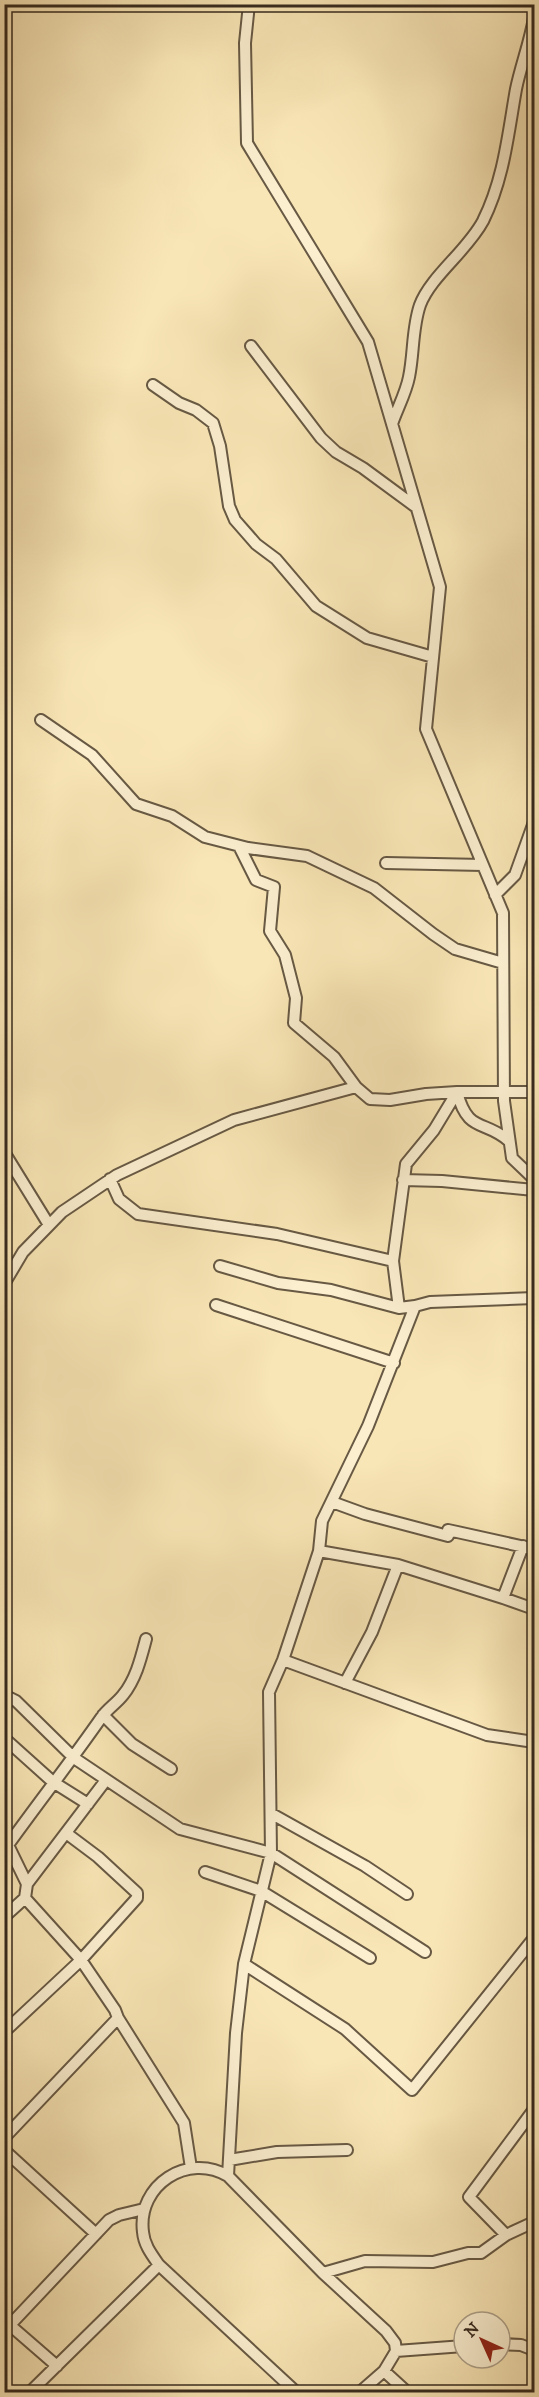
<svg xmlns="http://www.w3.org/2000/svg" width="539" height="2397" viewBox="0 0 539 2397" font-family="'IM FELL DW Pica',serif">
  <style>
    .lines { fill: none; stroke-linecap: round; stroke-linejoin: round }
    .minor-casing { stroke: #675944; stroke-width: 14 }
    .minor { stroke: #fbefd0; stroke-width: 10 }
  </style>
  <rect width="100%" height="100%" fill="#f9e6b6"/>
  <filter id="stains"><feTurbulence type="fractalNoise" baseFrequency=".00333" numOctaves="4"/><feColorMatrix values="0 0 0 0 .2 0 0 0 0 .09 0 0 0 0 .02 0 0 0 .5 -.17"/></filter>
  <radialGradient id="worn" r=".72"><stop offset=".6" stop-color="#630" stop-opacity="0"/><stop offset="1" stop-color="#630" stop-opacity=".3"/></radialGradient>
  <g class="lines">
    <!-- minor casing -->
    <g class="minor-casing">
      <path id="minor" d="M 249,4 L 245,43 L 247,143 L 368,342 L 440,587 L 426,729 L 503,913 L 504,1101 L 512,1158 L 534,1179
        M 251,346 L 321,438 L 336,452 L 363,468 L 416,507
        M 153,385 L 179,403 L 196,410 L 213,423 L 220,446 L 229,506 L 235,520 L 256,544 L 276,559 L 316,606 L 367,638 L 433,657
        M 392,424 C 397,409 406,393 409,377 C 414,353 412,328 420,305 C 431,276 467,251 483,221 C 504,179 508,134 516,89 C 521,65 530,42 534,18
        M 41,720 L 92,755 L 136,804 L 172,816 L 205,837 L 248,848 L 307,856 L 374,888 L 433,934 L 455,949 L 503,963
        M 239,846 L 256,880 L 274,887 L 270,931 L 285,955 L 296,998 L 294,1023 L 334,1057 L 356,1087 L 370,1099 L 390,1100 L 426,1094 L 457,1092 L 534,1092
        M 386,863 L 483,865
        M 495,895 L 515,875 L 534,822
        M 4,1152 L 49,1225
        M 110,1179 L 119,1199 L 138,1214 L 277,1234 L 393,1261
        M 403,1180 L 442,1181 L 534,1190
        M 220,1266 L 278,1283 L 331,1290 L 399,1308 L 415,1306
        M 4,1284 L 23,1252 L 62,1212 L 117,1175 L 234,1120 L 356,1087
        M 216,1305 L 394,1363
        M 399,1308 L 393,1261 L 406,1164 L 434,1130 L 457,1092 C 468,1134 484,1119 509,1141
        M 332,1502 L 365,1514 L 448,1536
        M 448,1530 L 534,1549
        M 523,1546 L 503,1598 L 534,1609
        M 319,1551 L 398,1565 L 503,1598
        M 283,1660 L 487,1735 L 534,1742
        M 345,1683 L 372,1632 L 398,1565
        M 4,1695 L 16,1701 L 74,1758 L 180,1829 L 271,1853 L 425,1952
        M 103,1715 L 132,1744 L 171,1769
        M 4,1738 L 53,1782 L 88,1804
        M 272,1814 L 365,1866 L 407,1894
        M 205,1872 L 261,1891 L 370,1958
        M 27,1884 L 8,1845 C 39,1802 71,1761 101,1718 C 107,1709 117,1703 123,1695 C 136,1679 141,1658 146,1639
        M 25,1898 L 81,1960 L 115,2010 L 118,2018 L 184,2123 L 191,2168
        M 4,1917 L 25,1898 L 27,1884 L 106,1780
        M 244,1964 L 345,2029 L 412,2090 L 534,1938
        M 4,2032 L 81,1960 L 137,1898 L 137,1893 L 98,1857 L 66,1833
        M 4,2138 L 118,2018
        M 4,2150 L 96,2234
        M 229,2160 L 277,2152 L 347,2150
        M 228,2176 L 236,2033 L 244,1964 L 271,1853 L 269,1692 L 283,1660 L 319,1551 L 322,1521 L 368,1426 L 415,1306 L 430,1302 L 534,1298
        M 506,2235 L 469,2197 L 532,2112
        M 323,2273 L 365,2261 L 433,2262 L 468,2253 L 481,2253 L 506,2235 L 534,2222
        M 4,2320 L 57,2366
        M 10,2325 L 109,2220 L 119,2215 L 144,2209
        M 500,2344 L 521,2345 L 534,2350
        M 396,2351 L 464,2346
        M 384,2371 L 407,2392
        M 30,2392 L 159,2265
        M 296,2392 L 159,2265 C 152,2255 144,2245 143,2232 C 137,2185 188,2152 228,2176 L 323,2273 L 386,2331 L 395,2343 L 396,2351 L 384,2371 L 360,2392"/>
    </g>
    <!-- minor -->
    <use href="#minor" class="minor"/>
  </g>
  <!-- margin -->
  <rect width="539" height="2397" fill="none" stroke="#f9e6b6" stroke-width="24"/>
  <rect x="6" y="6" width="527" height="2385" fill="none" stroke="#362a1e" stroke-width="3"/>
  <rect x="12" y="12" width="515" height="2373" fill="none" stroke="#362a1e" stroke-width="1.5"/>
  <!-- north arrow -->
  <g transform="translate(482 2340) rotate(315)"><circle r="28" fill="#fbefd0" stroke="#aca089" stroke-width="1.5"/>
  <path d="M0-4.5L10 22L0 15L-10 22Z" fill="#8f2418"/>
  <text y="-9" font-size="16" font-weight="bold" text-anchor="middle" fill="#362a1e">N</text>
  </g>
  <rect width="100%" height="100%" filter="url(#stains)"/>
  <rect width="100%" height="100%" fill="url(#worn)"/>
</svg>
